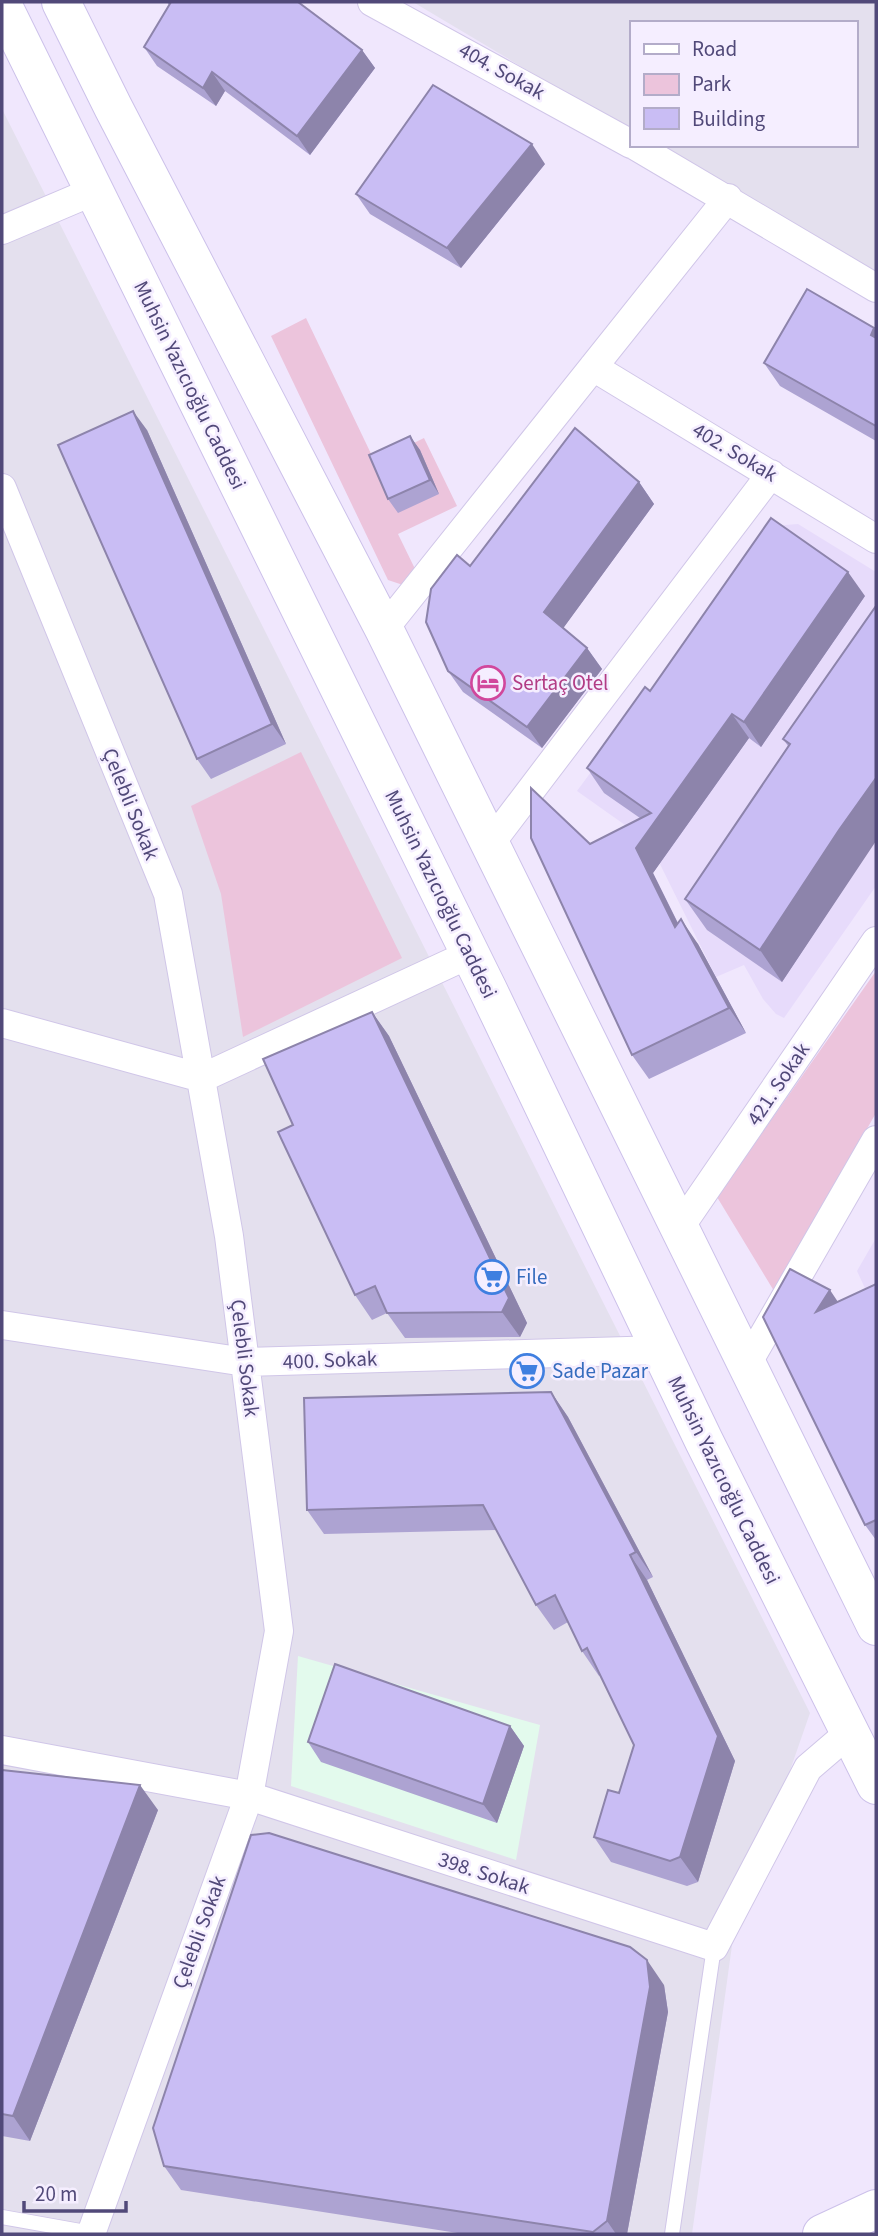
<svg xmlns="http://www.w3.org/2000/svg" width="878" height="2236" viewBox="0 0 878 2236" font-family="'Source Sans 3',sans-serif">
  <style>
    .residential { fill: #e7dbfb }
    .industrial { fill: #e4e0ee }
    .education { fill: #e3faed }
    .green { fill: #ecc4dc }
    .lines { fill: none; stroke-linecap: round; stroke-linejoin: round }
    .lane-casing { stroke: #d0c6e8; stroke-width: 16 }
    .street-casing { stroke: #d0c6e8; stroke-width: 30 }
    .secondary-casing { stroke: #ccc1ea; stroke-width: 40 }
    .lane { stroke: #fff; stroke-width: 14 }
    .street { stroke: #fff; stroke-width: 28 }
    .secondary { stroke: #fff; stroke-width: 38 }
    .wall { fill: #ada3d2 }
    .shaded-wall { fill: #8d84ab }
    .building { fill: #c9bdf4; stroke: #8d84ab; stroke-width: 2 }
    .labels { text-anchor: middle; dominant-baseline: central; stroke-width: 5; stroke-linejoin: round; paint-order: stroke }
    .street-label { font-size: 21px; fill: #514979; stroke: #f5eeff }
    .hotel-label { font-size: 21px; fill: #b23c85; stroke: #f5eeff; text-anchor: start }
    .shop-label { font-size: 21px; fill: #366cbe; stroke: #f5eeff; text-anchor: start }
  </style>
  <rect width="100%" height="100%" fill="#f0e7fd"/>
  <!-- residential -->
  <path class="residential" d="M 798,524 L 876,572 L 876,886 L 784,1018 L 776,1014 L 763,999 L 744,965 L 716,977 L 649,842 L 577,791 L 772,526 Z
    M 876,1238 L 876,1312 L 857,1271 Z"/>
  <!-- industrial -->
  <path class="industrial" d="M 413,2 L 876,2 L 876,278 L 654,145 L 855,145 L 855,23 L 631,23 L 631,132 Z
    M 2,109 L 810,1713 L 734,1931 L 692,2234 L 2,2234 Z"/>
  <!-- education -->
  <path class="education" d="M 298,1656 L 540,1725 L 516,1860 L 291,1786 Z"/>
  <!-- green -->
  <path class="green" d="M 306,318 L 375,462 L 424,438 L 457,506 L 398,534 L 417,573 L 403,585 L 388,580 L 271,336 Z
    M 301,752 L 402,958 L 243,1037 L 221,894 L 191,806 Z
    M 876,971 L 876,1113 L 774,1291 L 717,1197 Z"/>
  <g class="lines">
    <!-- lane casing -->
    <g class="lane-casing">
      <path id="lane" d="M 2,2217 L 97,2234
        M 672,2234 L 714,1947"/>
    </g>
    <!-- street casing -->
    <g class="street-casing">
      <path id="street" d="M 372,2 L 631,144
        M 634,145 L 876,288
        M 2,230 L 94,191
        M 593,367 L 876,539
        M 2,488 L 168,894 L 229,1236 L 279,1631 L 249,1796 L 91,2234
        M 384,629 L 728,198
        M 490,844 L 771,474
        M 2,1023 L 202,1078 L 470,954
        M 680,1227 L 876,941
        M 2,1325 L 245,1362 L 661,1350
        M 747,1364 L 876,1140
        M 2,1750 L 249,1796 L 714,1947 L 808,1768 L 850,1732"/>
    </g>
    <!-- secondary casing -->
    <g class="secondary-casing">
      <path id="secondary" d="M 61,2 L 113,107 L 384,629 L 876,1626
        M 2,4 L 488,990 L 704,1441 L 876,1785
        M 822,2234 L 876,2209"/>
    </g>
    <!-- lane -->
    <use href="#lane" class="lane"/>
    <!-- street -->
    <use href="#street" class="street"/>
    <!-- secondary -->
    <use href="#secondary" class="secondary"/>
  </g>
  <!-- wall -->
  <path class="wall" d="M 167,2 L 298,2 L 362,50 L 375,68 L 310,155 L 225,91 L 216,106 L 157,66 L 144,47 L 169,5 Z
    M 545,164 L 461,268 L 370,214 L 356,194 Z
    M 876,332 L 876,441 L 780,386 L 764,363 Z
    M 147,430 L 286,744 L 211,779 L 197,759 Z
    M 410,436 L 420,450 L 439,494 L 398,513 L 388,499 Z
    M 639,482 L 654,504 L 563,628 L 587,648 L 602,669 L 542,748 L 463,692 L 448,671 L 470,566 Z
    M 865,596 L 761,747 L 749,738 L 653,873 L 678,923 L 698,944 L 746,1033 L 649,1079 L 632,1055 L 590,844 L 640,818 L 604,793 L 587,768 L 650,691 Z
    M 876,606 L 861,862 L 782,982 L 707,930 L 685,899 L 788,746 L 783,739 Z
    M 372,1012 L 389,1036 L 527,1323 L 520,1337 L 405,1338 L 387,1313 L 372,1320 L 355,1295 L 293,1125 Z
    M 876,1284 L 876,1540 L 865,1525 L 838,1302 Z
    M 551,1392 L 568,1417 L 653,1577 L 647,1580 L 735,1761 L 698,1882 L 687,1886 L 611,1862 L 594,1837 L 619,1793 L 634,1745 L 600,1675 L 599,1676 L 582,1651 L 568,1622 L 554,1630 L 536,1605 L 496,1530 L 324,1534 L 307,1510 Z
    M 510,1726 L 524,1746 L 497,1823 L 321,1762 L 308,1742 Z
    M 2,1770 L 158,1810 L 30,2141 L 2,2136 Z
    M 664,1985 L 668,2012 L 627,2234 L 464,2234 L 181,2190 L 164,2166 Z"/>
  <!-- shaded-wall -->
  <path class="shaded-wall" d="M 362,50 L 375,68 L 310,155 L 297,136 Z
    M 212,72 L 225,91 L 216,106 L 203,88 Z
    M 532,144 L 545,164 L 461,268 L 447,248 Z
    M 874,328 L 876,332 L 876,343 L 871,335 Z
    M 133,411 L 147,430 L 286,744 L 272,724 Z
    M 410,436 L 420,450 L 439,494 L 430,480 Z
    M 639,482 L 654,504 L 559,634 L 544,612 Z
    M 848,572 L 865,596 L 761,747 L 744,722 Z
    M 587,648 L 602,669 L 542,748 L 527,727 Z
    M 732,714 L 749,738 L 653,873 L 692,952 L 675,927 L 636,848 Z
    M 876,778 L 876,841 L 782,982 L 760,950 L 839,830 Z
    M 681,919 L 698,944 L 746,1033 L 729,1008 Z
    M 372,1012 L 389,1036 L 527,1323 L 520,1337 L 502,1312 Z
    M 830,1290 L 846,1314 L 816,1312 Z
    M 551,1392 L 568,1417 L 653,1577 L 636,1552 Z
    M 630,1555 L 647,1580 L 735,1761 L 698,1882 L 680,1857 Z
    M 510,1726 L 524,1746 L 497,1823 L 483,1804 Z
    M 140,1785 L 158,1810 L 30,2141 L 13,2116 Z
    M 647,1960 L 664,1985 L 668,2012 L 627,2234 L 616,2234 L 607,2221 Z"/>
  <!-- building -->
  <path class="building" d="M 171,2 L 298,2 L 362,50 L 297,136 L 212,72 L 203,88 L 144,47 Z
    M 433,85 L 532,144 L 447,248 L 356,194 Z
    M 807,289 L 874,328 L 871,335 L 876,338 L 876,426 L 764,363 Z
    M 133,411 L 272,724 L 197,759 L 58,445 Z
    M 575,428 L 639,482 L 544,612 L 587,648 L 527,727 L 448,671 L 426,622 L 431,589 L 457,555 L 470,566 Z
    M 410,436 L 430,480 L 388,499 L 369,455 Z
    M 771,518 L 848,572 L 744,722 L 732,714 L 636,848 L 675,927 L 681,919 L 729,1008 L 632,1055 L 531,838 L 531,788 L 590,844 L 651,813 L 587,768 L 645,687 L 650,691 Z
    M 876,606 L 876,778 L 839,830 L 760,950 L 685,899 L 790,744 L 783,739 Z
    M 372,1012 L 509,1298 L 502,1312 L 387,1313 L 375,1286 L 355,1295 L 278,1132 L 293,1125 L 263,1059 Z
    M 790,1269 L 830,1290 L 816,1312 L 876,1284 L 876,1520 L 865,1525 L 763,1317 Z
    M 551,1392 L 636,1552 L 630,1555 L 718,1736 L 680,1857 L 670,1861 L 594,1837 L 608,1790 L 619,1793 L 634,1745 L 587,1648 L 582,1651 L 555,1595 L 536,1605 L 483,1505 L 307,1510 L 304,1398 Z
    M 335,1664 L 510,1726 L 483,1804 L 308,1742 Z
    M 2,1770 L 140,1785 L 13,2116 L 2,2114 Z
    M 269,1833 L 630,1947 L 647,1960 L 650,1987 L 607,2221 L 593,2232 L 164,2166 L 153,2128 L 251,1835 Z"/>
  <!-- icons -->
  <defs>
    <g id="hotel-ring" transform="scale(1.75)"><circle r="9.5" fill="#f5eeff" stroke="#d1479c" stroke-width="1.5"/><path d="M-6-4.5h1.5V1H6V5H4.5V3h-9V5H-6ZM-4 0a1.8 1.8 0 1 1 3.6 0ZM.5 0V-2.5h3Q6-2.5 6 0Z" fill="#d1479c"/></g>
    <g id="supermarket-ring" transform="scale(1.75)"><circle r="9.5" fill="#f5eeff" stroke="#3f7fe0" stroke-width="1.5"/><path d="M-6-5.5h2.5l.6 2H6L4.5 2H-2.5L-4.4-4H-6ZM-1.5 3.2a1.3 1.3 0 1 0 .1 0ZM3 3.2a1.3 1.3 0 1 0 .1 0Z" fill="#3f7fe0"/></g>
  </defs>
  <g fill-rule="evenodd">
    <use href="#hotel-ring" x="488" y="683"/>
    <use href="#supermarket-ring" x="492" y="1277"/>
    <use href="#supermarket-ring" x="527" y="1371"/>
  </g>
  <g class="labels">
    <!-- street labels -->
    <g class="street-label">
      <text transform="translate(502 71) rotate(29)">404. Sokak</text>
      <text transform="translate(190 385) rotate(64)">Muhsin Yazıcıoğlu Caddesi</text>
      <text transform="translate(735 452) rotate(31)">402. Sokak</text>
      <text transform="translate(131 804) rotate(68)">Çelebli Sokak</text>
      <text transform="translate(441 894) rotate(64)">Muhsin Yazıcıoğlu Caddesi</text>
      <text transform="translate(778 1084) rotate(-56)">421. Sokak</text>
      <text transform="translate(245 1358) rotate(83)">Çelebli Sokak</text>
      <text transform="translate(330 1360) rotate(-2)">400. Sokak</text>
      <text transform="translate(724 1480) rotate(64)">Muhsin Yazıcıoğlu Caddesi</text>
      <text transform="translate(484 1873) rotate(18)">398. Sokak</text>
      <text transform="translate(199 1932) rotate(-70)">Çelebli Sokak</text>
    </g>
    <!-- hotel labels -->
    <g class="hotel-label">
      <text x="512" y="683">Sertaç Otel</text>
    </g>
    <!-- shop labels -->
    <g class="shop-label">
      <text x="516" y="1277">File</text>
      <text x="552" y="1371">Sade Pazar</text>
    </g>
  </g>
  <!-- border -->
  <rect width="878" height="2236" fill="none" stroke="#514979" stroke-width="7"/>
  <!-- legend -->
  <rect x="630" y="21" width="228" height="126" fill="#f5eeff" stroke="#b3acc9" stroke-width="2"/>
  <rect x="644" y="44" width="35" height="10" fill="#ffffff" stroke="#b3acc9" stroke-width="2"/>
  <text x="692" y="56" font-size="21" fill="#514979">Road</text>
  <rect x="644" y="74" width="35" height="21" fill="#ecc4dc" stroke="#b3acc9" stroke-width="2"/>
  <text x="692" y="91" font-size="21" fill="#514979">Park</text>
  <rect x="644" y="108" width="35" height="21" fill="#c9bdf4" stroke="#b3acc9" stroke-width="2"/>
  <text x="692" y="126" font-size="21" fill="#514979">Building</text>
  <!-- scale -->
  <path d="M24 2201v10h102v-10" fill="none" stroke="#514979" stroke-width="3.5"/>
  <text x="35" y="2201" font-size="21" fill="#514979" stroke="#f5eeff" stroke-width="5" paint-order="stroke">20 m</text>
</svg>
